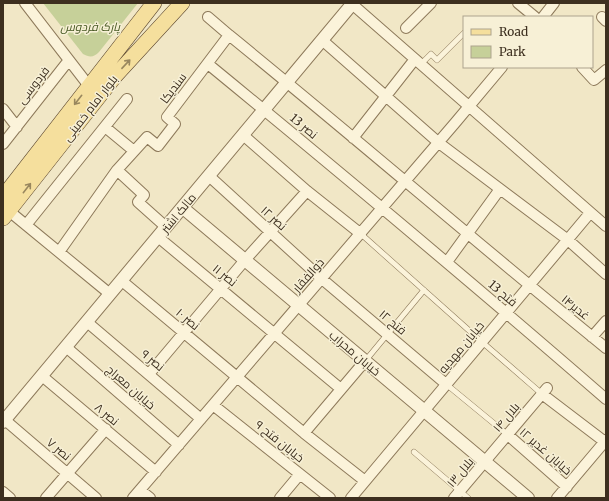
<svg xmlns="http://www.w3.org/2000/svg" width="609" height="501" viewBox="0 0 609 501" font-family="Merriweather,Cairo,serif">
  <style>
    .green { fill: #c6d099 }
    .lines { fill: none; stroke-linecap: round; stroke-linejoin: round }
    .service-casing { stroke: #8d795a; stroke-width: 6 }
    .minor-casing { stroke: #8d795a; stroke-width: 12 }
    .tertiary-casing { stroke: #8d795a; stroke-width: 14 }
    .primary-casing { stroke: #5b462f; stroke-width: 16 }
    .service { stroke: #fbf3da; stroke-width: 5 }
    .minor { stroke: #fbf3da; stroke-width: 10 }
    .tertiary { stroke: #fbf3da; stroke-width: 12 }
    .primary { stroke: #f5df9d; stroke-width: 15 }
    .oneway { stroke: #99875e }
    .labels { text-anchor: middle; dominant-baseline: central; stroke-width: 3; stroke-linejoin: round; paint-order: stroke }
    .park-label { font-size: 12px; font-style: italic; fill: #495a25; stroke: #f7f0d6 }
    .street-label { font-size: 12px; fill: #3d2f1f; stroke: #f7f0d6 }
  </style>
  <rect width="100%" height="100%" fill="#f1e7c6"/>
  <!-- green -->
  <path class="green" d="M 43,3 L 138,3 L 99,52 C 94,57 90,58 83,54 Z"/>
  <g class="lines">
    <!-- service casing -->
    <g class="service-casing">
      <path id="service" d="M 421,64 L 431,54 L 437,60 L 464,33
        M 361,234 L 482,342 L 542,394
        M 366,360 L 424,290
        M 446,384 L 508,435
        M 414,452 L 468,498"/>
    </g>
    <!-- minor casing -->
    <g class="minor-casing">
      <path id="minor" d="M 25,3 L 89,86
        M 518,3 L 535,17
        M 352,4 L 606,226
        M 208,17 L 229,35
        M 543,17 L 554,3
        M 602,17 L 606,21
        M 406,28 L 431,3
        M 322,40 L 439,143 L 568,240 L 606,274
        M 208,64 C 342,174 475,285 606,399
        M 582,67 L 594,80 L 606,70
        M 3,109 L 17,127
        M 105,127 L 134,151
        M 243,135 L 307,191 L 361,234
        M 353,138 L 415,59
        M 3,144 L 69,60
        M 117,170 L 144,195 L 138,202 L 166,227
        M 209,176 L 322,279 L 446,384
        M 9,211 L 110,294
        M 26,225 L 127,99
        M 158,237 L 341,389
        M 59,252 L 117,170 L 147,137 L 158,146 L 175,124 L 167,117 L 229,35 C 356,138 479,245 606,348
        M 447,262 L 500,189
        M 122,281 L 304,433 L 365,481
        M 87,322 L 201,419
        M 592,337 L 606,321
        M 66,347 L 179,445
        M 149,374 L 245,260 L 307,191
        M 42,376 L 156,472
        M 542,394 L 605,442
        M 213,405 L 330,498
        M 5,420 L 96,498
        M 304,433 L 365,361
        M 508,435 L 567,487
        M 140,490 L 150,498
        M 3,492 L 10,498
        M 46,498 L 106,429
        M 133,498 L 455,123 L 502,67
        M 280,498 L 300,474
        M 351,498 L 590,213
        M 454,498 L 547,388
        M 557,498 L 606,440"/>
    </g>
    <!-- tertiary casing -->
    <g class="tertiary-casing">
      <path id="tertiary" d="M 183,208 L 528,498
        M 3,422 L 353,3"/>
    </g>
    <!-- primary casing -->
    <g class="primary-casing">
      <path id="primary" d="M 3,197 L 154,3
        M 3,218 L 115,76 L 182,3"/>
    </g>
    <!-- service -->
    <use href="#service" class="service"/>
    <!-- minor -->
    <use href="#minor" class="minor"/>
    <!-- tertiary -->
    <use href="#tertiary" class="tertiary"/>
    <!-- primary -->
    <use href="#primary" class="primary"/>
  </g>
  <!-- one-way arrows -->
  <defs><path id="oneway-shaft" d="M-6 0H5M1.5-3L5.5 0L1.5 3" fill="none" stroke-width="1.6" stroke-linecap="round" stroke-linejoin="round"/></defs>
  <g class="oneway">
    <use href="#oneway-shaft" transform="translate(126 64) rotate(-47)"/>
    <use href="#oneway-shaft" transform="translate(78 100) rotate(128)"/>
    <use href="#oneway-shaft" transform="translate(27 188) rotate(-52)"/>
  </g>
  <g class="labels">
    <!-- park labels -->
    <g class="park-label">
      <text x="90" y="26">پارک فردوس</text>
    </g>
    <!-- street labels -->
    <g class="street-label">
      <text transform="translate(33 85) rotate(-52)">فردوسی</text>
      <text transform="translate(173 88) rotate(-53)">سندیکا</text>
      <text transform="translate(90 108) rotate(-52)">بلوار امام خمینی</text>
      <text transform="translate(304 126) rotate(40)">نصر 13</text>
      <text transform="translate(178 213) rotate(-50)">مالک اشتر</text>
      <text transform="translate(274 218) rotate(42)">نصر ۱۲</text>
      <text transform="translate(225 275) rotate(39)">نصر ۱۱</text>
      <text transform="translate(308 275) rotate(-49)">ذوالفقار</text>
      <text transform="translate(503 293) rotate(40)">فتح 13</text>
      <text transform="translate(576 307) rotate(39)">غدیر۱۴</text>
      <text transform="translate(188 319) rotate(40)">نصر ۱۰</text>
      <text transform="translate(393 322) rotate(40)">فتح ۱۲</text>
      <text transform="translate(461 347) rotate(-50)">خیابان مهدیه</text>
      <text transform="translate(355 353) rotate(40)">خیابان محراب</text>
      <text transform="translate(153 360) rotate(40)">نصر ۹</text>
      <text transform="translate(131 387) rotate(41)">خیابان معراج</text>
      <text transform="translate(107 414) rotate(40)">نصر ۸</text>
      <text transform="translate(506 417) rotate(-50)">بلال ۱۴</text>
      <text transform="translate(280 441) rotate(39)">خیابان فتح ۹</text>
      <text transform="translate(59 449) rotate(40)">نصر ۷</text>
      <text transform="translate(546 451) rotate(41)">خیابان غدیر ۱۲</text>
      <text transform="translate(460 472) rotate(-50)">بلال ۱۳</text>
    </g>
  </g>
  <!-- border -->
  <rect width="609" height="501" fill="none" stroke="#3d2f1f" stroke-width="8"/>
  <!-- legend -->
  <rect x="463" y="16" width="130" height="52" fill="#f7f0d6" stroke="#ada38d"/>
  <rect x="471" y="29" width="20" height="6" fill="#f5df9d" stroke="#ada38d"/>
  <text x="499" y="36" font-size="12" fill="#3d2f1f">Road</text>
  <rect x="471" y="46" width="20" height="12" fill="#c6d099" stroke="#ada38d"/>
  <text x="499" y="56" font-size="12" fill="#3d2f1f">Park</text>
</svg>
